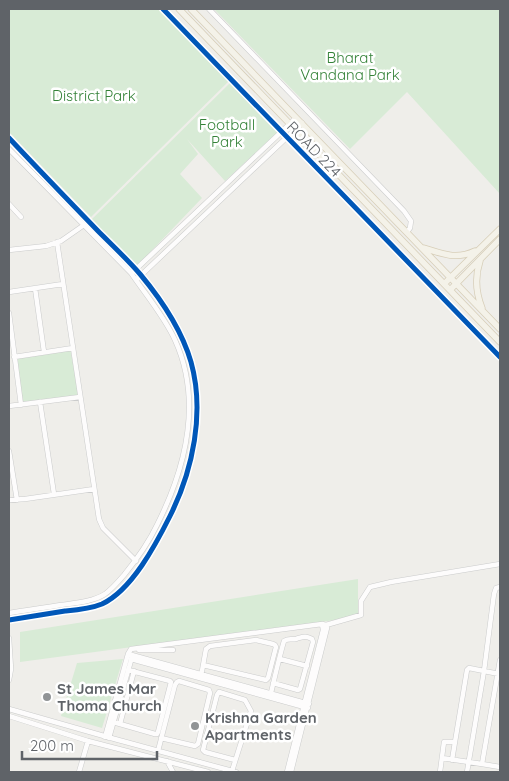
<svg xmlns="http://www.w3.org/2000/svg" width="509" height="781" viewBox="0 0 509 781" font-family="Quicksand,sans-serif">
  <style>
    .green { fill: #d8ebd6 }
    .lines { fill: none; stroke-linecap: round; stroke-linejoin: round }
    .minor-casing { stroke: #cbcccc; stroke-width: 5.5 }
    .major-casing { stroke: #d7ceb8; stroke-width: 7 }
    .minor { stroke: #fdfcfc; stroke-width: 4.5 }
    .major { stroke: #f4f2e9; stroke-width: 5.5 }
    .cycleway-casing { stroke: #fff; stroke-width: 8 }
    .cycleway { stroke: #0057b8; stroke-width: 5 }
    .poi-dot { fill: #919496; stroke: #fff; stroke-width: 2 }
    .labels { text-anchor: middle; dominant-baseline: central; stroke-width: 5; stroke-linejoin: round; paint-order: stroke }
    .park-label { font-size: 15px; fill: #348238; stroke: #fff }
    .street-label { font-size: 15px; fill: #5f6368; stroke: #fff }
    .poi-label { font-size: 15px; font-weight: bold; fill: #5f6368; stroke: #fff; text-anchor: start }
  </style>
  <rect width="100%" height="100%" fill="#efeeea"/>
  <!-- green -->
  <path class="green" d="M 9,9 L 160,9 L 230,80 L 91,217 L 9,132 Z
    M 214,9 L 500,9 L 500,194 L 407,92 L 350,149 Z
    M 231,82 L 279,131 L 225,181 L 187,139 L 198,154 L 180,174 L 202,198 L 136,267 L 91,220 Z
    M 70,348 L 79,396 L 22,405 L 16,358 Z
    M 358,579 L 358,617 L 20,662 L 20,632 Z
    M 123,659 L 102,728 L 61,716 L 77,663 Z"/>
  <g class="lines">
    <!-- minor casing -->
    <g class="minor-casing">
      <path id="minor" d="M 163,9 L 500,357
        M 209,9 L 404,211 L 411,221 L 410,228 L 407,232
        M 9,138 C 38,169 68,200 98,231 C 112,245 127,259 140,274 C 160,298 182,331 191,362 C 205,412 193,470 170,516 C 156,544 132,590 102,604 C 90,609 77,610 65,611 C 46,614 27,617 9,620
        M 9,149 L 131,273 C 146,295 164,316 175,340 C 203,402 186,467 157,525 C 148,544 137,559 124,575 C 118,582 112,589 105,594 C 92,602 75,603 61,605 C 44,608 26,610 9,613
        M 9,204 L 21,217
        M 57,242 L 99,519 L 103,528 L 136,561
        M 9,250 L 46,246 L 61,241 L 84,225
        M 134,271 L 296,118
        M 136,280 L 302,123
        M 35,288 L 44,352
        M 9,292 L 63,284
        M 9,313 L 21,405
        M 14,357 L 73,348
        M 40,402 L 54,494
        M 9,406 L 80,397
        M 9,451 L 17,500
        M 9,500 L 25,499 L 94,489
        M 326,625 L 361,615 L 361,601 L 370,587 L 391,582 L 500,564
        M 9,638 L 11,669 L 9,680
        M 139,650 L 173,650
        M 128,654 L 309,704
        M 131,659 L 308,708
        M 280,659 L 307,666
        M 201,674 L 202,671 L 206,649 L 210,646 L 256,640 L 273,644 L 275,645 L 276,647 L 268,678 L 266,680 L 203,665
        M 271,693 C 275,676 279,658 284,641 C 289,638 291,640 296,639 C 303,637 305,635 312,639 L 313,642 L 300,689 L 298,690 L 273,683
        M 9,709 L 111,738 L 236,772
        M 9,716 L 88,741 L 208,772
        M 113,722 L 155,734 L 157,734 L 158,732 L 171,682 L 170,681 L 128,670
        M 120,724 L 134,671
        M 105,737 L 128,654 L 131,649 L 322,624 L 326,625 L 327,628 L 291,772
        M 109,738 L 132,657
        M 158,751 L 175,685 L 177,682 L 179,681 L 209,690 L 210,693 L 198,744 L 195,746 L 161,738
        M 442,758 L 482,764 L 500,660
        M 452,760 L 467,670 L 469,668 L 499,674
        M 167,761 L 173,772
        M 482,764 L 500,767
        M 232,771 L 251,711 L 245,700 L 219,692 L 217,695 L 203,750 L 205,752 L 235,760
        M 79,772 L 88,741
        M 287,772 L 323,630 L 322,624
        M 440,772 L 444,742 L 455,742
        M 467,772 L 484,671 L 494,594 L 496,588 L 500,587"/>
    </g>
    <!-- major casing -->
    <g class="major-casing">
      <path id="major" d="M 179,9 L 500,342
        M 191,9 L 500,329
        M 424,248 C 443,254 456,260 475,251
        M 480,261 C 475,276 476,293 482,308
        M 444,284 L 500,229
        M 450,290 L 500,239"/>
    </g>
    <!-- minor -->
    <use href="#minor" class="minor"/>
    <!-- major -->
    <use href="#major" class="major"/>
    <!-- cycleway casing -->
    <g class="cycleway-casing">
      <path id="cycleway" d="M 163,9 L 500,357
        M 9,138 C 38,169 68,200 98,231 C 112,245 127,259 140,274 C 160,298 182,331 191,362 C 205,412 193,470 170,516 C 156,544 132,590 102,604 C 90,609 77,610 65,611 C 46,614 27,617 9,620"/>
    </g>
    <!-- cycleway -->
    <use href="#cycleway" class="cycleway"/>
  </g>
  <!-- markers -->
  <g class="poi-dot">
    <circle cx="47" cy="697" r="5"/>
    <circle cx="195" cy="726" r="5"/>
  </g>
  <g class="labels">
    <!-- park labels -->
    <g class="park-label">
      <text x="350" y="57">Bharat<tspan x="350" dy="17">Vandana Park</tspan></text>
      <text x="94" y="95">District Park</text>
      <text x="227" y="124">Football<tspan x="227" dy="17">Park</tspan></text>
    </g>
    <!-- street labels -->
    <g class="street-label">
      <text transform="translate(314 149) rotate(46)">ROAD 224</text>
    </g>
    <!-- poi labels -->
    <g class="poi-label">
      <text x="57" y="688">St James Mar<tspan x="57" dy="17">Thoma Church</tspan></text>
      <text x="205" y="717">Krishna Garden<tspan x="205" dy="17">Apartments</tspan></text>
    </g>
  </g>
  <!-- border -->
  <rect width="509" height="781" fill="none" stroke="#5f6368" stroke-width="20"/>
  <!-- scale -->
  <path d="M22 751v8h135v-8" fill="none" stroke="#5f6368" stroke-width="2.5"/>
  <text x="30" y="751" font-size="15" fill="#5f6368" stroke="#ffffff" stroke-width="4" paint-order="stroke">200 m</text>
</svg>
